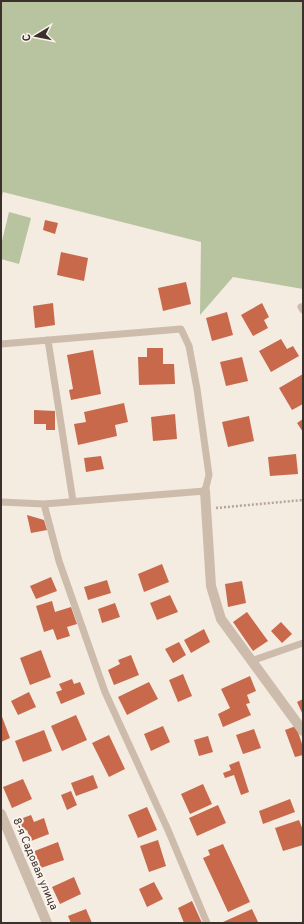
<svg xmlns="http://www.w3.org/2000/svg" width="304" height="924" viewBox="0 0 304 924" font-family="Overpass,sans-serif">
  <style>
    .green { fill: #b8c4a0 }
    .building { fill: #c8694b }
    .lines { fill: none; stroke-linecap: round; stroke-linejoin: round }
    .path { stroke: #b9a596; stroke-width: 2.5; stroke-dasharray: 2 2; stroke-linecap: butt }
    .service { stroke: #cdbbac; stroke-width: 7 }
    .minor { stroke: #cdbbac; stroke-width: 10 }
    .labels { text-anchor: middle; dominant-baseline: central; stroke-width: 4; stroke-linejoin: round; paint-order: stroke }
    .street-label { font-size: 11px; fill: #3b302b; stroke: #fbf5ee }
  </style>
  <rect width="100%" height="100%" fill="#f4ebe1"/>
  <!-- green -->
  <path class="green" d="M 1,1 L 303,1 L 303,289 L 233,277 L 200,315 L 201,242 L 3,192 L 1,200 Z
    M 9,212 L 31,218 L 19,264 L 1,259 L 1,245 Z"/>
  <!-- building -->
  <path class="building" d="M 45,220 L 58,223 L 55,234 L 43,230 Z
    M 61,252 L 88,258 L 84,281 L 57,275 Z
    M 186,282 L 191,304 L 163,311 L 158,288 Z
    M 53,303 L 55,325 L 35,328 L 33,306 Z
    M 262,303 L 269,317 L 264,320 L 268,328 L 253,336 L 241,315 Z
    M 227,312 L 233,335 L 212,341 L 206,318 Z
    M 281,339 L 287,349 L 293,346 L 299,356 L 271,372 L 259,351 Z
    M 147,348 L 163,348 L 163,364 L 174,364 L 175,384 L 139,385 L 138,357 L 147,357 Z
    M 93,350 L 101,394 L 71,400 L 69,390 L 73,389 L 67,355 Z
    M 242,357 L 248,381 L 226,386 L 220,362 Z
    M 303,374 L 303,404 L 292,410 L 279,388 Z
    M 124,403 L 128,422 L 115,425 L 117,436 L 78,445 L 74,424 L 86,422 L 84,412 Z
    M 34,410 L 55,411 L 55,430 L 46,430 L 46,424 L 34,424 Z
    M 175,414 L 177,439 L 153,441 L 151,417 Z
    M 249,416 L 254,441 L 228,447 L 222,422 Z
    M 303,419 L 303,432 L 297,423 Z
    M 296,454 L 298,474 L 270,476 L 268,457 Z
    M 101,456 L 104,469 L 86,472 L 84,458 Z
    M 27,515 L 44,520 L 47,530 L 31,533 Z
    M 162,564 L 169,582 L 144,592 L 138,574 Z
    M 51,577 L 57,591 L 36,599 L 30,586 Z
    M 107,580 L 111,593 L 88,600 L 84,587 Z
    M 242,581 L 246,603 L 228,607 L 225,584 Z
    M 170,595 L 178,612 L 157,620 L 150,603 Z
    M 52,601 L 55,612 L 71,607 L 77,624 L 67,627 L 70,636 L 57,640 L 53,629 L 44,632 L 36,606 Z
    M 115,603 L 120,617 L 102,623 L 98,609 Z
    M 247,612 L 268,641 L 253,651 L 233,622 Z
    M 281,622 L 292,634 L 282,643 L 271,631 Z
    M 204,629 L 210,642 L 191,653 L 184,640 Z
    M 179,642 L 186,655 L 173,663 L 165,649 Z
    M 41,650 L 51,677 L 30,685 L 20,658 Z
    M 131,655 L 139,675 L 114,685 L 108,670 L 120,664 L 118,660 Z
    M 183,674 L 192,696 L 178,702 L 169,680 Z
    M 250,676 L 256,691 L 247,695 L 250,703 L 246,704 L 251,715 L 223,727 L 218,714 L 230,708 L 221,689 Z
    M 72,679 L 74,684 L 80,682 L 85,694 L 61,704 L 56,692 L 62,690 L 59,684 Z
    M 149,682 L 158,699 L 127,715 L 118,697 Z
    M 29,692 L 36,707 L 18,715 L 11,701 Z
    M 303,699 L 303,715 L 297,702 Z
    M 1,714 L 10,738 L 1,742 Z
    M 76,715 L 87,740 L 62,751 L 51,726 Z
    M 163,726 L 170,742 L 151,751 L 144,734 Z
    M 296,726 L 303,747 L 303,755 L 295,757 L 285,730 Z
    M 254,729 L 261,748 L 243,754 L 236,735 Z
    M 44,730 L 52,751 L 23,762 L 15,741 Z
    M 109,735 L 125,769 L 109,777 L 92,743 Z
    M 208,736 L 213,752 L 199,756 L 194,740 Z
    M 239,761 L 249,792 L 241,795 L 234,775 L 225,778 L 223,773 L 231,770 L 229,765 Z
    M 93,775 L 98,788 L 76,796 L 71,783 Z
    M 23,779 L 32,799 L 12,808 L 3,787 Z
    M 203,784 L 212,804 L 190,814 L 181,794 Z
    M 71,791 L 77,805 L 67,810 L 61,795 Z
    M 290,799 L 295,812 L 263,824 L 259,811 Z
    M 218,805 L 226,823 L 197,836 L 189,818 Z
    M 147,807 L 157,830 L 138,838 L 128,815 Z
    M 31,815 L 34,822 L 44,818 L 49,834 L 31,841 L 27,830 L 19,833 L 15,821 Z
    M 299,820 L 303,830 L 303,845 L 283,851 L 275,828 Z
    M 158,840 L 166,866 L 149,872 L 140,846 Z
    M 58,842 L 64,860 L 38,869 L 32,852 Z
    M 223,844 L 250,902 L 228,912 L 203,858 L 210,855 L 208,850 Z
    M 74,877 L 81,894 L 60,904 L 52,887 Z
    M 154,882 L 163,899 L 147,907 L 139,889 Z
    M 192,901 L 202,923 L 184,923 L 178,908 Z
    M 86,909 L 92,923 L 71,923 L 68,916 Z
    M 252,909 L 258,922 L 224,923 L 223,922 Z"/>
  <g class="lines">
    <!-- path -->
    <path class="path" d="M 216,508 L 303,500"/>
    <!-- service -->
    <path class="service" d="M 301,307 L 303,310
      M 48,340 L 73,501
      M 1,344 L 181,329 L 189,346 L 197,389 L 209,475 L 205,491 L 44,504 L 1,502
      M 44,504 L 59,561 L 105,692 L 168,830 L 207,923
      M 251,661 L 303,643"/>
    <!-- minor -->
    <path class="minor" d="M 205,491 L 211,586 L 221,619 L 303,731
      M 1,814 L 47,923"/>
  </g>
  <g class="labels">
    <!-- street labels -->
    <g class="street-label">
      <text transform="translate(35 864) rotate(67)">8-я Садовая улица</text>
    </g>
  </g>
  <!-- border -->
  <rect width="304" height="924" fill="none" stroke="#3b302b" stroke-width="4"/>
  <!-- north arrow -->
  <g transform="translate(36 36) rotate(260)" stroke="#fbf5ee" stroke-width="3" paint-order="stroke">
  <path d="M0-3L7 15L0 10L-7 15Z" fill="#3b302b"/>
  <text y="-6" font-size="11" font-weight="bold" text-anchor="middle" fill="#3b302b">С</text>
  </g>
</svg>
